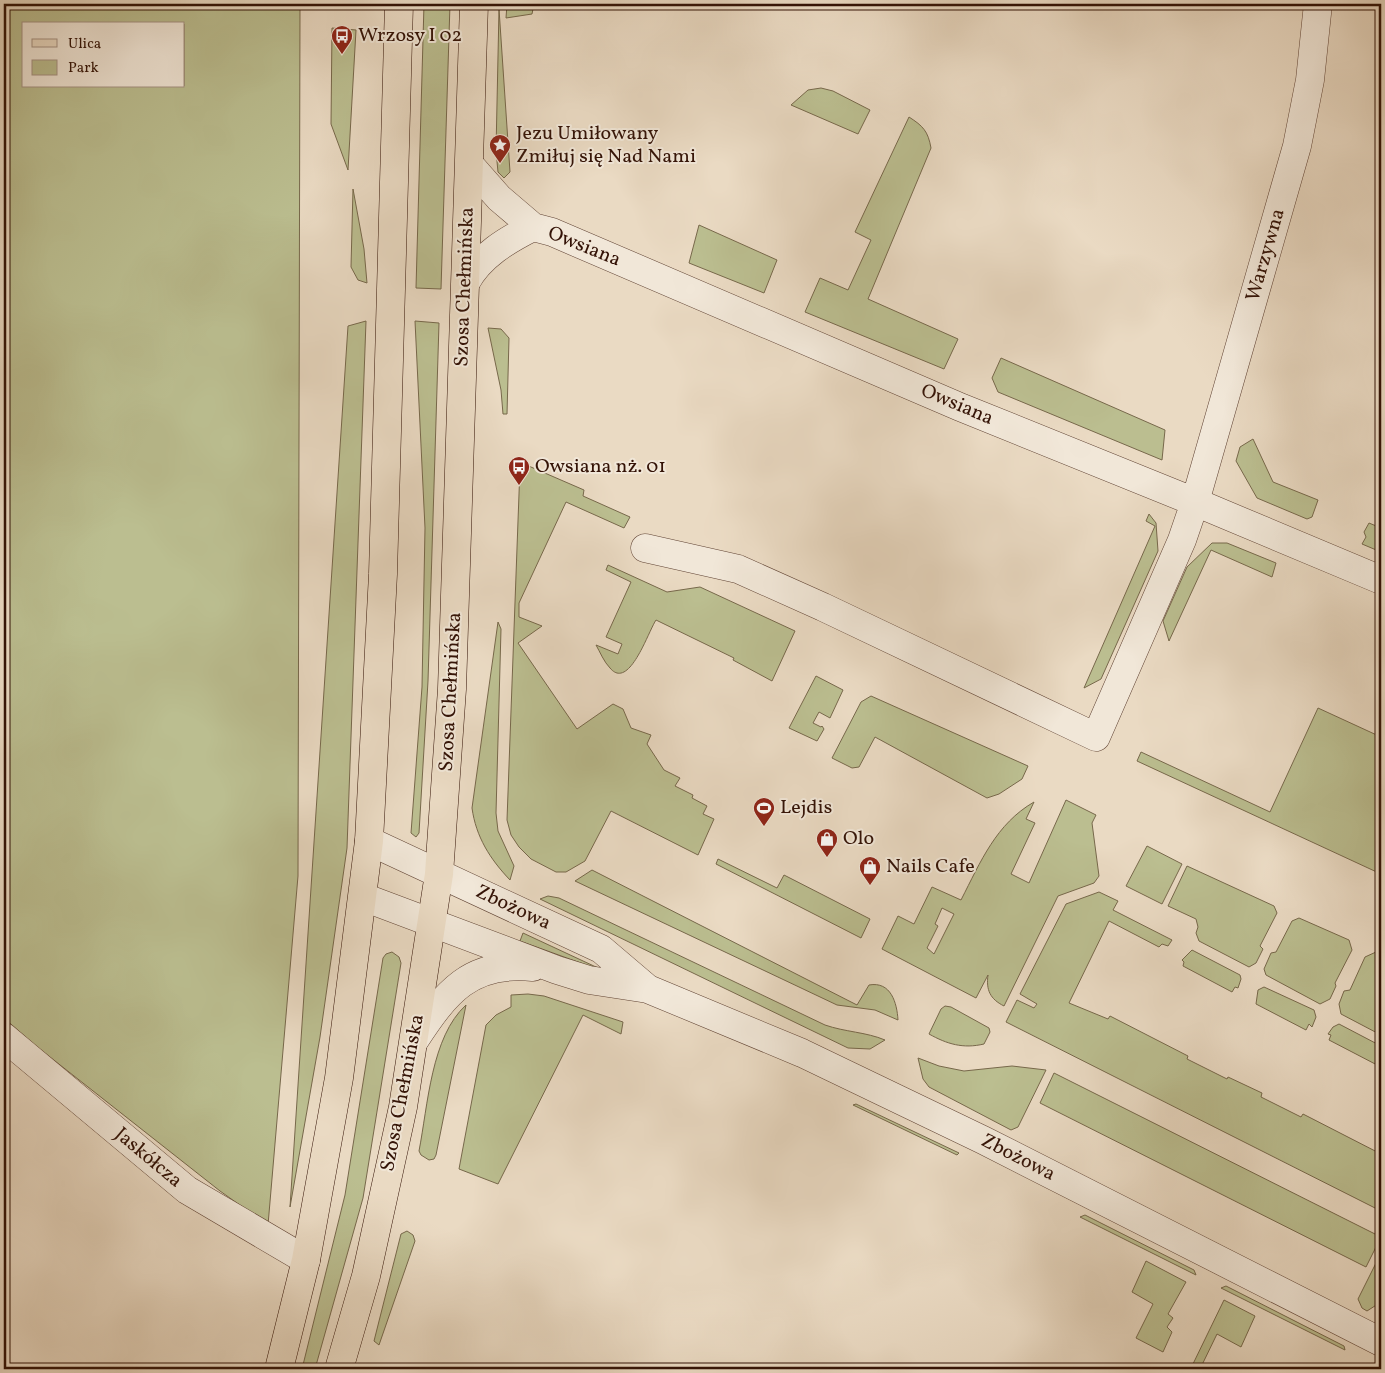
<svg xmlns="http://www.w3.org/2000/svg" width="1385" height="1373" viewBox="0 0 1385 1373" font-family="Vollkorn,serif">
  <style>
    .green { fill: #bbbe90; stroke: #77684b; fill-rule: evenodd }
    .lines { fill: none; stroke-linecap: round; stroke-linejoin: round }
    .minor-casing { stroke: #614435; stroke-width: 29 }
    .major-casing { stroke: #331206; stroke-width: 29 }
    .minor { stroke: #f1e7d8; stroke-width: 28 }
    .major { stroke: #eadac3; stroke-width: 28 }
    .labels { text-anchor: middle; dominant-baseline: central; stroke-width: 4; stroke-linejoin: round; paint-order: stroke }
    .poi-label { font-size: 20px; fill: #331206; stroke: #f1e7d8; text-anchor: start }
    .street-label { font-size: 20px; fill: #331206; stroke: #f1e7d8 }
  </style>
  <rect width="100%" height="100%" fill="#eadac3"/>
  <filter id="stains"><feTurbulence type="fractalNoise" baseFrequency=".004" numOctaves="4"/><feColorMatrix values="0 0 0 0 .2 0 0 0 0 .09 0 0 0 0 .02 0 0 0 .5 -.17"/></filter>
  <radialGradient id="worn" r=".72"><stop offset=".6" stop-color="#630" stop-opacity="0"/><stop offset="1" stop-color="#630" stop-opacity=".3"/></radialGradient>
  <!-- green -->
  <path class="green" d="M 4,4 L 300,4 L 298,876 L 268,1225 L 220,1191 L 36,1046 L 4,1018 ZM 24,24 L 184,24 L 184,86 L 24,86 Z
    M 424,4 L 450,4 L 441,289 L 416,288 Z
    M 507,4 L 534,4 L 532,14 L 506,18 Z
    M 499,9 L 510,172 L 504,178 L 498,172 L 496,151 Z
    M 332,28 L 356,30 L 348,170 L 331,124 Z
    M 821,88 L 833,91 L 870,110 L 858,134 L 791,105 L 808,90 Z
    M 909,117 C 923,126 928,131 931,148 L 868,299 L 958,339 L 944,369 L 805,312 L 820,278 L 848,290 L 871,240 L 855,232 Z
    M 353,189 L 364,249 L 367,283 L 358,280 L 351,267 Z
    M 699,225 L 777,260 L 764,293 L 689,263 Z
    M 366,321 L 347,848 L 320,1037 L 290,1207 L 348,326 Z
    M 415,321 L 439,323 L 428,681 L 419,833 L 416,837 L 411,833 L 422,687 L 425,528 Z
    M 488,328 L 501,329 L 509,338 L 507,414 L 503,414 L 501,390 Z
    M 1001,358 L 1165,430 L 1162,460 L 998,392 L 992,378 Z
    M 1253,439 L 1273,482 L 1318,500 L 1312,517 L 1307,519 L 1257,498 L 1236,461 L 1240,447 Z
    M 524,464 L 584,490 L 583,496 L 630,517 L 624,528 L 566,502 L 519,603 L 519,617 L 542,626 L 518,643 L 577,729 L 613,704 L 623,709 L 631,728 L 651,735 L 647,744 L 664,770 L 680,778 L 675,786 L 693,795 L 692,798 L 707,806 L 703,814 L 714,819 L 698,855 L 611,811 L 585,861 L 566,872 L 556,872 L 531,859 L 519,847 L 511,835 L 507,820 L 520,467 Z
    M 1149,514 L 1156,523 L 1158,551 L 1101,679 L 1084,688 L 1155,526 L 1146,521 Z
    M 1369,523 L 1381,528 L 1381,552 L 1362,544 L 1366,537 L 1364,532 Z
    M 1212,543 L 1227,543 L 1276,563 L 1272,577 L 1211,550 L 1169,641 L 1163,621 L 1187,567 Z
    M 608,565 L 667,592 L 700,587 L 795,631 L 772,681 L 733,660 L 734,658 L 656,620 C 648,632 629,691 610,668 C 604,662 600,652 596,645 L 618,654 L 622,644 L 606,637 L 631,582 L 606,570 Z
    M 498,622 L 501,629 L 496,813 L 498,831 L 514,866 L 510,880 C 490,859 476,837 472,808 Z
    M 816,676 L 843,690 L 830,718 L 819,712 L 813,723 L 821,727 L 822,726 L 824,729 L 817,741 L 789,728 Z
    M 871,696 L 1028,766 L 1022,779 L 999,794 L 987,798 L 875,737 L 859,767 L 852,768 L 832,758 L 861,702 Z
    M 1318,708 L 1381,737 L 1381,874 L 1137,761 L 1141,752 L 1270,812 Z
    M 1066,800 L 1096,815 L 1092,823 L 1099,876 L 1094,883 L 1058,896 L 1004,1006 C 990,999 986,990 988,975 L 976,998 L 882,949 L 898,916 L 914,924 L 932,887 L 961,900 C 981,861 996,824 1034,802 L 1026,819 L 1035,823 L 1011,874 L 1029,883 ZM 942,908 L 954,914 L 934,954 L 927,948 L 938,926 L 935,924 Z
    M 1147,846 L 1182,864 L 1162,904 L 1126,886 Z
    M 718,859 L 777,888 L 784,875 L 870,919 L 861,938 L 716,864 Z
    M 1187,866 L 1274,906 L 1277,913 L 1260,946 L 1263,949 L 1256,963 L 1249,967 L 1199,941 L 1196,933 L 1198,927 L 1196,919 L 1168,906 Z
    M 592,870 L 857,1005 L 869,985 C 891,981 897,1003 898,1020 L 875,1010 L 837,1005 L 575,881 Z
    M 1099,892 L 1118,901 L 1113,910 L 1172,940 L 1168,946 L 1162,944 L 1159,947 L 1109,921 L 1069,1003 L 1108,1019 L 1110,1016 L 1188,1056 L 1187,1059 L 1227,1079 L 1228,1077 L 1262,1093 L 1261,1097 L 1301,1117 L 1303,1114 L 1381,1154 L 1381,1211 L 1006,1022 L 1017,1000 L 1034,1008 L 1037,1004 L 1020,994 L 1066,904 Z
    M 548,896 L 559,898 L 825,1025 C 845,1032 866,1032 885,1040 L 870,1049 L 848,1048 L 540,899 Z
    M 1299,918 L 1349,940 L 1352,950 L 1335,983 L 1336,986 L 1330,999 L 1320,1004 L 1266,975 L 1264,969 L 1271,953 L 1276,952 L 1292,921 Z
    M 523,933 L 611,974 L 520,941 Z
    M 1192,950 L 1240,975 L 1241,979 L 1238,988 L 1235,987 L 1232,992 L 1183,966 L 1184,962 L 1182,960 Z
    M 392,952 L 399,957 L 401,963 L 363,1198 L 315,1369 L 302,1369 L 345,1195 L 383,958 L 386,954 Z
    M 1376,952 L 1381,954 L 1381,1035 L 1341,1014 L 1339,1004 L 1344,991 L 1350,990 L 1365,957 Z
    M 1264,987 L 1314,1010 L 1316,1017 L 1312,1027 L 1309,1024 L 1306,1030 L 1256,1004 L 1258,990 Z
    M 528,994 L 544,996 L 623,1022 L 621,1034 L 583,1015 L 498,1184 L 459,1169 L 486,1025 L 496,1015 L 511,1007 L 511,995 Z
    M 466,1005 L 436,1155 L 434,1159 L 429,1160 L 421,1155 L 419,1151 C 428,1105 431,1037 466,1005 Z
    M 945,1006 L 951,1007 L 989,1028 L 990,1032 L 984,1044 C 963,1049 947,1044 929,1034 L 941,1009 Z
    M 1339,1024 L 1381,1046 L 1379,1066 L 1329,1040 L 1331,1035 L 1328,1034 L 1333,1027 Z
    M 918,1058 L 939,1066 L 964,1071 L 1012,1066 L 1046,1070 L 1018,1127 L 1011,1130 L 929,1087 L 923,1079 Z
    M 1054,1073 L 1381,1237 L 1366,1267 L 1040,1103 Z
    M 856,1104 L 959,1153 L 957,1155 L 853,1105 Z
    M 1085,1215 L 1194,1270 L 1196,1275 L 1080,1217 Z
    M 407,1231 L 413,1235 L 415,1241 L 379,1345 L 374,1341 L 401,1234 Z
    M 1381,1253 L 1381,1302 L 1367,1311 L 1362,1308 L 1358,1299 Z
    M 1146,1261 L 1186,1282 L 1168,1314 L 1173,1318 L 1167,1327 L 1172,1332 L 1163,1352 L 1136,1338 L 1153,1304 L 1132,1292 Z
    M 1226,1286 L 1344,1346 L 1345,1350 L 1221,1288 Z
    M 1224,1300 L 1255,1316 L 1241,1347 L 1217,1334 L 1200,1369 L 1192,1366 Z"/>
  <g class="lines">
    <!-- minor casing -->
    <g class="minor-casing">
      <path id="minor" d="M 533,227 L 552,232 L 960,407 L 1195,502 L 1381,580
        M 466,282 C 480,256 507,240 533,227 L 499,198 L 470,165
        M 645,548 L 738,569 L 823,607 L 1096,737 L 1182,540 L 1195,502 L 1297,146 L 1310,80 L 1318,4
        M 369,841 L 601,949 L 648,989
        M 363,897 L 557,970 L 589,980 L 648,989 L 802,1053 L 983,1140 L 1381,1342
        M 4,1037 L 187,1190 L 306,1260
        M 414,1041 C 446,992 470,961 533,967"/>
    </g>
    <!-- major casing -->
    <g class="major-casing">
      <path id="major" d="M 279,1369 L 306,1260 L 339,1078 L 369,841 L 383,574 L 399,4
        M 339,1369 L 366,1276 L 403,1107 L 439,874 L 452,689 L 474,4"/>
    </g>
    <!-- minor -->
    <use href="#minor" class="minor"/>
    <!-- major -->
    <use href="#major" class="major"/>
  </g>
  <!-- icons -->
  <defs>
    <g id="bus-pin" transform="scale(1.125)"><path d="M0 17L-7.5 6A9.5 9.5 0 1 1 7.5 6Z" fill="#8f2418" stroke="#f1e7d8"/><path d="M-5-6H5V4H4V6H2V4H-2V6H-4V4H-5ZM-3.5-4V0h7V-4ZM-3.5 1.2v1.5H-2V1.2ZM2 1.2v1.5H3.5V1.2Z" fill="#fff"/></g>
    <g id="sight-pin" transform="scale(1.125)"><path d="M0 17L-7.5 6A9.5 9.5 0 1 1 7.5 6Z" fill="#8f2418" stroke="#f1e7d8"/><path d="M0-6L1.8-2.2L6-1.7L2.9 1.2L3.7 5.4L0 3.3L-3.7 5.4L-2.9 1.2L-6-1.7L-1.8-2.2Z" fill="#fff"/></g>
    <g id="stadium-pin" transform="scale(1.125)"><path d="M0 17L-7.5 6A9.5 9.5 0 1 1 7.5 6Z" fill="#8f2418" stroke="#f1e7d8"/><path d="M0-5a6.5 5 0 1 0 0 10a6.5 5 0 1 0 0-10ZM-3.5-1.8h7v3.6h-7Z" fill="#fff"/></g>
    <g id="shop-pin" transform="scale(1.125)"><path d="M0 17L-7.5 6A9.5 9.5 0 1 1 7.5 6Z" fill="#8f2418" stroke="#f1e7d8"/><path d="M-5-2.5h2.3a2.7 3.5 0 0 1 5.4 0H5L5.5 6h-11ZM-1.5-2.5h3a1.5 2.3 0 0 0-3 0Z" fill="#fff"/></g>
  </defs>
  <g fill-rule="evenodd">
    <use href="#bus-pin" x="342" y="36"/>
    <use href="#sight-pin" x="500" y="145"/>
    <use href="#bus-pin" x="519" y="467"/>
    <use href="#stadium-pin" x="764" y="808"/>
    <use href="#shop-pin" x="827" y="839"/>
    <use href="#shop-pin" x="870" y="867"/>
  </g>
  <g class="labels">
    <!-- poi labels -->
    <g class="poi-label">
      <text x="358" y="36">Wrzosy I 02</text>
      <text x="516" y="134">Jezu Umiłowany<tspan x="516" dy="23">Zmiłuj się Nad Nami</tspan></text>
      <text x="535" y="467">Owsiana nż. 01</text>
      <text x="780" y="808">Lejdis</text>
      <text x="843" y="839">Olo</text>
      <text x="886" y="867">Nails Cafe</text>
    </g>
    <!-- street labels -->
    <g class="street-label">
      <text transform="translate(584 247) rotate(22)">Owsiana</text>
      <text transform="translate(1266 255) rotate(-74)">Warzywna</text>
      <text transform="translate(465 287) rotate(-88)">Szosa Chełmińska</text>
      <text transform="translate(957 405) rotate(23)">Owsiana</text>
      <text transform="translate(451 692) rotate(-87)">Szosa Chełmińska</text>
      <text transform="translate(513 908) rotate(25)">Zbożowa</text>
      <text transform="translate(403 1093) rotate(-79)">Szosa Chełmińska</text>
      <text transform="translate(148 1158) rotate(40)">Jaskółcza</text>
      <text transform="translate(1018 1158) rotate(27)">Zbożowa</text>
    </g>
  </g>
  <!-- margin -->
  <rect width="1385" height="1373" fill="none" stroke="#eadac3" stroke-width="20"/>
  <rect x="5" y="5" width="1375" height="1363" fill="none" stroke="#331206" stroke-width="2.5"/>
  <rect x="10" y="10" width="1365" height="1353" fill="none" stroke="#331206"/>
  <!-- legend -->
  <rect x="22" y="22" width="162" height="65" fill="#f1e7d8" stroke="#a59284"/>
  <rect x="32" y="39" width="25" height="8" fill="#eadac3" stroke="#a59284"/>
  <text x="68" y="48" font-size="15" fill="#331206">Ulica</text>
  <rect x="32" y="60" width="25" height="15" fill="#bbbe90" stroke="#a59284"/>
  <text x="68" y="72" font-size="15" fill="#331206">Park</text>
  <rect width="100%" height="100%" filter="url(#stains)"/>
  <rect width="100%" height="100%" fill="url(#worn)"/>
</svg>
